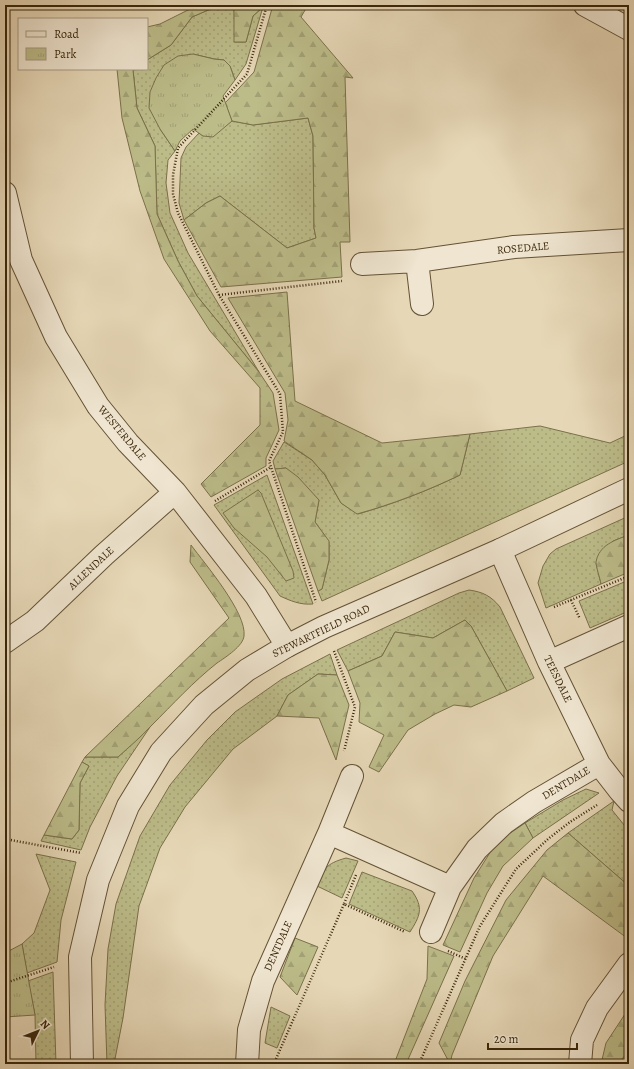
<svg xmlns="http://www.w3.org/2000/svg" width="634" height="1069" viewBox="0 0 634 1069" font-family="Alegreya,serif">
  <style>
    .grass { fill: url(#grass-dots); stroke: #7a714a }
    .forest { fill: url(#forest-firs); stroke: #7a714a }
    .park { fill: url(#park-tufts); stroke: #7a714a }
    .lines { fill: none; stroke-linecap: round; stroke-linejoin: round }
    .minor-casing { stroke: #645235; stroke-width: 24 }
    .tertiary-casing { stroke: #645235; stroke-width: 24 }
    .path { stroke: #39260a; stroke-width: 2.5; stroke-dasharray: 1 2; stroke-linecap: butt }
    .minor { stroke: #efe5d0; stroke-width: 22 }
    .tertiary { stroke: #efe5d0; stroke-width: 22 }
    .labels { text-anchor: middle; dominant-baseline: central; stroke-width: 3.5; stroke-linejoin: round; paint-order: stroke }
    .street-label { font-size: 11px; fill: #39260a; stroke: #efe5d0 }
  </style>
  <defs>
    <pattern id="grass-dots" width="8" height="8" patternUnits="userSpaceOnUse"><rect width="8" height="8" fill="#bcbc89"/><path d="M2 2h.1M6 6h.1" fill="none" stroke="#a2a175" stroke-width="1.8" stroke-linecap="round"/></pattern>
    <pattern id="forest-firs" width="22" height="20" patternUnits="userSpaceOnUse"><rect width="22" height="20" fill="#bcbc89"/><path d="M5 1l3.5 6h-7zM16 11l3.5 6h-7z" fill="#a2a175"/></pattern>
    <pattern id="park-tufts" width="24" height="20" patternUnits="userSpaceOnUse"><rect width="24" height="20" fill="#bcbc89"/><path d="M3 7l-1-3M5 7V3M7 7l1-3M15 17l-1-3M17 17v-4M19 17l1-3" fill="none" stroke="#a2a175"/></pattern>
  </defs>
  <rect width="100%" height="100%" fill="#e6d7b6"/>
  <filter id="stains"><feTurbulence type="fractalNoise" baseFrequency=".005" numOctaves="4"/><feColorMatrix values="0 0 0 0 .2 0 0 0 0 .09 0 0 0 0 .02 0 0 0 .5 -.17"/></filter>
  <radialGradient id="worn" r=".72"><stop offset=".6" stop-color="#630" stop-opacity="0"/><stop offset="1" stop-color="#630" stop-opacity=".3"/></radialGradient>
  <!-- grass -->
  <path class="grass" d="M 220,5 L 234,5 L 235,42 L 246,42 L 253,16 L 263,7 L 246,64 L 235,80 L 230,66 L 224,60 L 214,59 L 193,54 L 160,129 L 175,151 L 168,160 L 166,183 L 170,213 L 188,253 L 259,372 L 197,296 L 178,261 L 157,214 L 155,146 L 137,108 L 133,70 L 147,69 L 147,60 L 171,45 L 192,17 Z
    M 308,118 L 313,136 L 314,228 L 316,238 L 287,248 L 220,196 L 206,203 L 184,220 L 179,203 L 181,158 L 186,147 L 199,133 L 203,136 L 225,126 L 232,121 L 253,125 Z
    M 540,426 L 610,443 L 629,434 L 629,461 L 322,601 L 318,591 L 322,589 L 329,560 L 329,542 L 315,522 L 319,500 L 286,468 L 275,469 L 273,461 L 284,442 L 312,460 L 325,475 L 341,503 L 358,514 C 393,504 427,491 460,475 L 470,434 Z
    M 267,475 L 313,604 C 300,605 291,601 280,596 L 214,505 Z
    M 629,516 L 629,535 L 613,541 L 596,563 L 601,584 L 546,608 L 538,583 L 543,566 L 550,554 L 556,549 Z
    M 629,580 L 629,611 L 590,628 L 579,601 Z
    M 469,590 C 483,592 491,596 500,607 L 534,678 L 507,691 L 471,626 L 465,620 L 433,638 L 395,632 L 382,656 L 348,671 L 337,650 L 459,593 Z
    M 330,654 L 337,675 L 318,674 L 288,695 L 277,716 L 233,749 L 185,807 L 160,848 L 139,906 L 123,1018 L 114,1064 L 107,1064 L 105,1005 L 108,949 L 116,904 L 140,836 L 170,785 L 207,740 L 235,712 L 282,679 Z
    M 150,727 L 117,776 L 90,827 L 81,850 L 41,841 L 44,835 L 72,839 L 79,830 L 80,783 L 89,766 L 82,762 L 85,757 L 118,757 Z
    M 586,789 L 599,793 L 533,838 L 525,823 L 563,800 Z
    M 614,801 L 612,810 L 629,831 L 629,886 L 568,833 Z
    M 36,854 L 76,862 L 61,920 L 57,962 L 27,973 L 22,944 L 34,933 L 50,890 Z
    M 346,858 L 358,861 L 342,898 L 317,886 C 325,868 325,864 346,858 Z
    M 362,872 L 412,891 C 424,908 420,916 410,932 L 349,904 Z
    M 53,972 L 56,1064 L 36,1064 L 35,1015 L 28,981 Z
    M 271,1007 L 290,1016 L 277,1048 L 265,1043 Z"/>
  <!-- forest -->
  <path class="forest" d="M 198,5 L 220,5 L 192,17 L 171,45 L 147,60 L 147,27 L 160,24 Z
    M 234,5 L 264,5 L 263,7 L 253,16 L 246,42 L 234,42 Z
    M 273,5 L 308,5 L 301,17 L 353,78 L 345,77 L 350,242 L 340,242 L 342,277 L 221,287 L 184,220 L 206,203 L 220,196 L 287,248 L 316,238 L 314,228 L 313,136 L 308,118 L 253,125 L 232,121 L 225,103 L 254,72 Z
    M 117,69 L 134,69 L 133,70 L 137,108 L 155,146 L 157,214 L 178,261 L 197,296 L 259,372 L 273,393 L 279,430 L 266,458 L 266,466 L 211,497 L 201,484 L 260,425 L 260,388 L 210,331 L 164,259 L 140,191 L 122,118 Z
    M 287,292 L 295,401 L 382,443 L 470,434 L 460,475 C 427,491 393,504 357,514 L 341,503 L 325,475 L 312,460 L 284,441 L 288,420 L 285,393 L 228,298 Z
    M 286,468 L 298,477 L 319,500 L 315,522 L 329,541 L 329,560 L 322,589 L 318,591 L 275,469 Z
    M 258,490 L 261,493 L 293,571 L 294,578 L 286,581 L 267,557 L 234,528 L 223,513 Z
    M 629,535 L 629,572 L 601,584 C 600,578 596,567 596,562 C 599,545 615,540 629,535 Z
    M 191,545 C 205,564 247,613 244,636 C 243,646 226,657 217,663 C 193,682 173,704 151,726 C 141,737 129,747 118,757 L 85,757 L 229,618 L 190,562 Z
    M 465,620 L 471,626 L 507,691 L 471,707 L 454,705 L 435,714 L 408,730 L 379,772 L 369,767 L 384,735 L 359,722 L 360,703 L 348,671 L 382,656 L 395,632 L 433,638 Z
    M 318,674 L 337,675 L 349,705 L 336,760 L 319,718 L 277,716 L 288,695 Z
    M 82,762 L 89,766 L 80,783 L 79,830 L 72,839 L 44,835 Z
    M 525,823 L 533,838 L 503,866 L 487,893 L 460,952 L 443,945 L 474,878 L 491,851 L 509,834 Z
    M 568,833 L 629,886 L 629,933 L 627,938 L 543,876 L 493,956 L 452,1055 L 450,1064 L 439,1043 L 465,981 L 506,900 L 547,850 Z
    M 295,938 L 318,947 L 297,995 L 280,977 Z
    M 428,946 L 454,956 L 406,1064 L 394,1064 L 427,979 Z
    M 629,1008 L 629,1028 L 624,1035 L 629,1041 L 629,1051 L 621,1060 L 621,1064 L 601,1064 L 606,1043 Z"/>
  <!-- park -->
  <path class="park" d="M 193,54 L 214,59 L 224,60 L 230,66 L 235,80 L 223,96 L 232,121 L 213,137 L 203,136 L 193,129 L 180,141 L 175,151 L 160,129 L 149,108 L 150,92 L 156,78 L 164,65 L 178,56 Z
    M 22,944 L 35,1015 L 5,1017 L 5,953 Z"/>
  <g class="lines">
    <!-- minor casing -->
    <g class="minor-casing">
      <path id="minor" d="M 585,5 L 629,29
        M 5,193 L 21,260 L 56,337 L 98,406 L 128,443 L 175,492 L 256,596 L 287,646
        M 417,261 L 422,304
        M 362,264 L 417,261 L 514,247 L 629,240
        M 500,550 L 549,662 L 599,764 L 620,791 L 629,801
        M 5,642 L 35,621 L 104,555 L 175,492
        M 549,662 L 629,626
        M 329,833 L 450,887
        M 431,932 L 450,887 L 477,849 L 504,823 L 534,802 L 599,764
        M 247,1064 L 249,1030 L 263,981 L 329,833 L 352,776
        M 580,1064 L 582,1040 L 597,1008 L 629,964"/>
    </g>
    <!-- tertiary casing -->
    <g class="tertiary-casing">
      <path id="tertiary" d="M 82,1064 L 80,957 L 98,880 L 128,806 L 161,752 L 204,705 L 247,670 L 287,646 L 324,627 L 500,550 L 629,489"/>
    </g>
    <!-- path -->
    <path class="path" d="M 267,5 L 247,74 L 178,148 L 173,175 L 173,194 L 178,213 L 219,295 L 280,394 L 283,432 L 269,461 L 316,602
      M 219,295 L 342,281
      M 215,501 L 271,467
      M 571,600 L 580,619
      M 554,607 L 629,576
      M 334,651 L 355,707 L 344,751
      M 5,839 L 81,853
      M 356,875 L 344,904 L 405,932
      M 448,951 L 466,959
      M 5,983 L 54,967
      M 276,1059 L 344,904
      M 419,1064 L 480,926 L 516,869 L 548,839 L 570,822 L 597,805"/>
    <!-- minor -->
    <use href="#minor" class="minor"/>
    <!-- tertiary -->
    <use href="#tertiary" class="tertiary"/>
  </g>
  <g class="labels">
    <!-- street labels -->
    <g class="street-label">
      <text transform="translate(523 248) rotate(-5)">ROSEDALE</text>
      <text transform="translate(122 433) rotate(50)">WESTERDALE</text>
      <text transform="translate(91 568) rotate(-43)">ALLENDALE</text>
      <text transform="translate(321 631) rotate(-26)">STEWARTFIELD ROAD</text>
      <text transform="translate(558 679) rotate(64)">TEESDALE</text>
      <text transform="translate(566 783) rotate(-31)">DENTDALE</text>
      <text transform="translate(278 946) rotate(-66)">DENTDALE</text>
    </g>
  </g>
  <!-- margin -->
  <rect width="634" height="1069" fill="none" stroke="#e6d7b6" stroke-width="20"/>
  <rect x="6" y="6" width="622" height="1057" fill="none" stroke="#39260a" stroke-width="2"/>
  <rect x="10" y="10" width="614" height="1049" fill="none" stroke="#39260a"/>
  <!-- legend -->
  <rect x="18" y="18" width="130" height="52" fill="#efe5d0" stroke="#a69981"/>
  <rect x="26" y="31" width="20" height="6" fill="#efe5d0" stroke="#a69981"/>
  <text x="54" y="38" font-size="12" fill="#39260a">Road</text>
  <rect x="26" y="48" width="20" height="12" fill="url(#park-tufts)" stroke="#a69981"/>
  <text x="54" y="58" font-size="12" fill="#39260a">Park</text>
  <!-- north arrow -->
  <g transform="translate(38 1031) rotate(47)" stroke="#efe5d0" stroke-width="3" paint-order="stroke">
  <path d="M0-3L7 15L0 10L-7 15Z" fill="#39260a"/>
  <text y="-6" font-size="11" font-weight="bold" text-anchor="middle" fill="#39260a">N</text>
  </g>
  <!-- scale -->
  <path d="M488 1043v6h89v-6" fill="none" stroke="#39260a" stroke-width="2"/>
  <text x="494" y="1043" font-size="12" fill="#39260a" stroke="#efe5d0" stroke-width="3" paint-order="stroke">20 m</text>
  <rect width="100%" height="100%" filter="url(#stains)"/>
  <rect width="100%" height="100%" fill="url(#worn)"/>
</svg>
